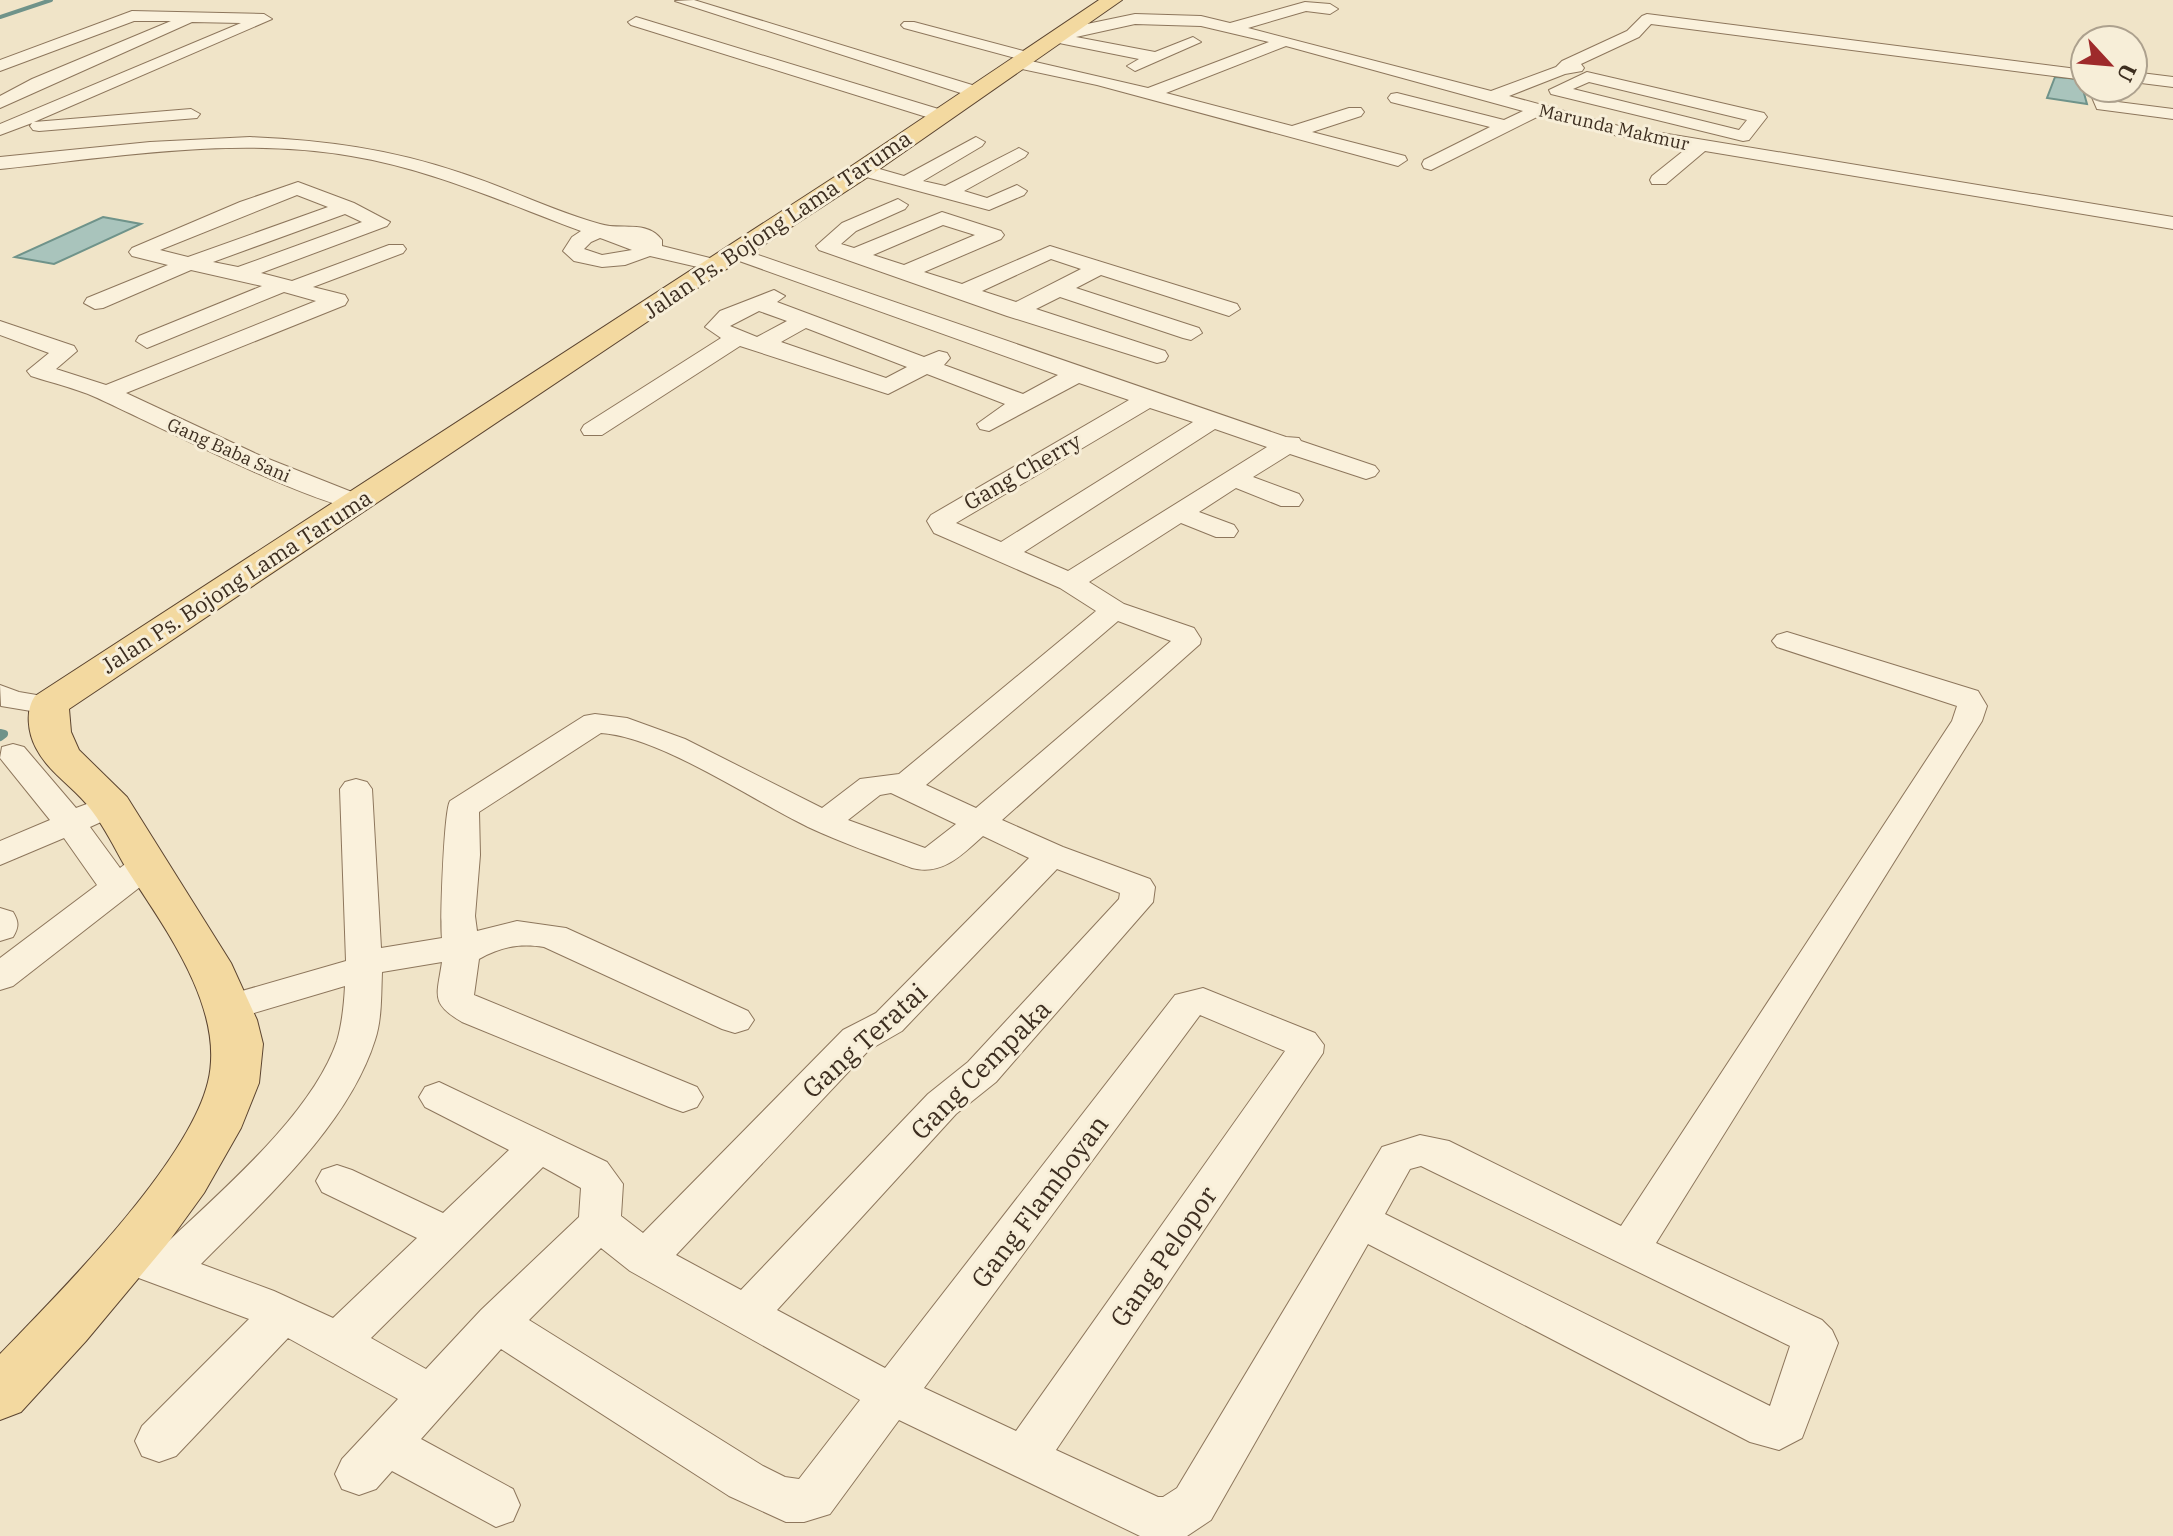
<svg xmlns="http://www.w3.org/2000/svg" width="2173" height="1536" viewBox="0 0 2173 1536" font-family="'IBM Plex Serif',serif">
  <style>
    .water { fill: #a9c4bc; stroke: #6f938a; stroke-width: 2 }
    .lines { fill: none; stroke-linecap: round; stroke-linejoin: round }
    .stream-far1 { stroke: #6f938a; stroke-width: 4 }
    .stream { stroke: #6f938a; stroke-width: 8 }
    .minor-casing { stroke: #8d765c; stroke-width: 2 }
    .major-casing { stroke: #5b4430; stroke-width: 2 }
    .minor { fill: #faf1dc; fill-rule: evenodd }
    .major { fill: #f3d9a0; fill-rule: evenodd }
    .labels { text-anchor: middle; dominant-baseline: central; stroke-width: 6; stroke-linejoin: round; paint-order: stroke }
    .far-street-label { font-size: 18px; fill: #3d2e20; stroke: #f7eed8 }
    .street-label { font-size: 22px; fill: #3d2e20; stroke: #f7eed8 }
    .near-street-label { font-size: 26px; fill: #3d2e20; stroke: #f7eed8 }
  </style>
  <rect width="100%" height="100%" fill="#f0e4c8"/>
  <!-- water -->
  <path class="water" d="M 2055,77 L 2080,79 L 2087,104 L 2047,98 Z
    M 103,217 L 141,224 L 54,264 L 15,257 Z"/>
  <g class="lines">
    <!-- stream-far1 -->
    <path class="stream-far1" d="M 0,17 L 51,0"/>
    <!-- stream -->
    <path class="stream" d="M 0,733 L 4,734 L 0,737"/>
    <!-- minor casing -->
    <g class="minor-casing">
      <path id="minor" d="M 694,0 L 982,88 L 984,92 L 982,96 L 970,96 L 675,1 Z
        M 1305,2 L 1330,4 L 1338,9 L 1330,14 L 1306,11 L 1248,28 L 1491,91 L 1556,67 L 1562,61 L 1627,31 L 1642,16 L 1647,14 L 2085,70 L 2085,80 L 1651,24 L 1639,37 L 1581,64 L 1584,68 L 1582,71 L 1565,74 L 1509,96 L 1619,126 L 2173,217 L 2173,229 L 1705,151 L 1666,184 L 1652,184 L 1650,180 L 1652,176 L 1687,148 L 1618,136 L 1541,115 L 1431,170 L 1424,168 L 1422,164 L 1424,160 L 1490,127 L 1391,102 L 1388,98 L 1391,94 L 1397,93 L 1504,120 L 1523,111 L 1286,46 L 1166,93 L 1292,126 L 1349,108 L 1361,108 L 1364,112 L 1361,116 L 1312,132 L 1405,156 L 1407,160 L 1398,166 L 1097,85 L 1013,67 L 1011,64 L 1019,59 L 904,28 L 901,25 L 904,22 L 914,22 L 1035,54 L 1037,57 L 1031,61 L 1148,88 L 1269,42 L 1201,26 L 1135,24 L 1076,37 L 1155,52 L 1193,37 L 1201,42 L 1135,71 L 1127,66 L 1139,59 L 1059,43 L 1055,34 L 1063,29 L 1135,14 L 1201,16 L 1230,23 Z
        M 132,11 L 264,14 L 272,19 L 34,122 L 191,109 L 200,114 L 197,118 L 39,131 L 33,130 L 30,126 L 32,123 L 0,135 L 0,124 L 241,23 L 192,22 L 0,108 L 0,96 L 32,79 L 171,21 L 134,21 L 0,71 L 0,60 Z
        M 636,17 L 945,111 L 948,115 L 945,119 L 933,119 L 631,25 L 628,22 Z
        M 1587,72 L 1764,113 L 1767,117 L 1749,140 L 1743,141 L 1551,94 L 1549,90 ZM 1589,82 L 1747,120 L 1739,130 L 1573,89 Z
        M 2133,72 L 2173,77 L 2173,87 L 2133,82 Z
        M 2088,88 L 2104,88 L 2110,101 L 2173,109 L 2173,119 L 2097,109 Z
        M 250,137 C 323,140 392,149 461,173 C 508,188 553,211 600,224 C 621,231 646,219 662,240 L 662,246 L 722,261 L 725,265 L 715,271 L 650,256 L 625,265 L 602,267 L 574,261 L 563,251 L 572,237 L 581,231 C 505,203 431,169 351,156 C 235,136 115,157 0,169 L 0,157 L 150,142 ZM 600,238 L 603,239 L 632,250 L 602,255 L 584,249 L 591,242 Z
        M 976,137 L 985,142 L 982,146 L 923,181 L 945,186 L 1019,148 L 1028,153 L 1025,157 L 964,191 L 987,198 L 1017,185 L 1027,191 L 1024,195 L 989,210 L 855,174 L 853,170 L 862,164 L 904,176 Z
        M 298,182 L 354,203 L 390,222 L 387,226 L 261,273 L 292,281 L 389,245 L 403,245 L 406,249 L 403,253 L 313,287 L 345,295 L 348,300 L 345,305 L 126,393 L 261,456 L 362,496 L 366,502 L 362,508 C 331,515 138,416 95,397 C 75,388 52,383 31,376 L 27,371 L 49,353 L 0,335 L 0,321 L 74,346 L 77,351 L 56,369 L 106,385 L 316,301 L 284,292 L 147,348 L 136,341 L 139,336 L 262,286 L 191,270 L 103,308 L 95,309 L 84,303 L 87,298 L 168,265 L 132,256 L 129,252 L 132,248 L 240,202 ZM 297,195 L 328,207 L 188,257 L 160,250 ZM 345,214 L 362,222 L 238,267 L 213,262 Z
        M 898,199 L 908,205 L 905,209 L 856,231 L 841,244 L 854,248 L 942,212 L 1001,231 L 1004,235 L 1001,239 L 924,272 L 962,284 L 1050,246 L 1237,304 L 1240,309 L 1229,316 L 1101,275 L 1076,288 L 1199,328 L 1202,333 L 1191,340 L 1183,338 L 1060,297 L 1036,309 L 1165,351 L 1168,356 L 1165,361 L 1157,363 L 1007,316 L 819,250 L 816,246 L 842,223 ZM 943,225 L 975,235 L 904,265 L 873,255 ZM 1051,259 L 1081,269 L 1016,302 L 982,291 Z
        M 735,247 L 1286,437 L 1299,438 L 1301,441 L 1375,466 L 1379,471 L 1375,476 L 1366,479 L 1290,454 L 1253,477 L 1299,494 L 1303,500 L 1299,506 L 1281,506 L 1236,488 L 1199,512 L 1234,525 L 1238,531 L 1234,537 L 1216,537 L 1181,523 L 1089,582 L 1124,604 L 1194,628 L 1201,639 L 1200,644 L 1002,820 L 1063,847 L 1150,879 L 1155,887 L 1153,902 L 996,1082 L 956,1114 L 777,1310 L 885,1368 L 1175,995 L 1203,988 L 1315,1033 L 1324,1045 L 1323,1053 L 1056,1450 L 1158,1497 L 1163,1497 L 1177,1488 L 1382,1147 L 1420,1135 L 1449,1141 L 1621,1226 L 1952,721 L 1957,706 L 1777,647 L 1772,641 L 1777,635 L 1787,632 L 1978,691 L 1987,706 L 1982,721 L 1656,1243 L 1822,1320 L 1832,1330 L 1838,1343 L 1802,1438 L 1779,1450 L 1750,1442 L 1368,1244 L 1211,1520 L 1187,1536 L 1140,1536 L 899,1420 L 830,1514 L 804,1522 L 786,1522 L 729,1496 L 501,1349 L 421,1439 L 513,1489 L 520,1505 L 513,1521 L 496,1527 L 392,1471 L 376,1489 L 359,1495 L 342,1489 L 335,1474 L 342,1459 L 398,1399 L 288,1338 L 176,1456 L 159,1462 L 142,1456 L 135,1441 L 142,1426 L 249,1319 L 136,1277 L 129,1265 L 136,1253 L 151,1248 L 159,1250 C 216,1195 311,1117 337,1041 C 342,1024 344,1005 345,986 L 227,1021 L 214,1017 L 208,1008 L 214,999 L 346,961 L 340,789 L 345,782 L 356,779 L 367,782 L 372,789 L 381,948 L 442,938 C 440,921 444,810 450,801 L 584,716 L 595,714 L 627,718 L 685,739 L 822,808 L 860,779 L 899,774 L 1096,611 L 1060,588 L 934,533 L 927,521 L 931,515 L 1129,400 L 1079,383 L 989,431 L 980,429 L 977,424 L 1005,404 L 927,374 L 888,394 L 740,346 L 602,435 L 584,435 L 581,430 L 584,425 L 721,338 L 705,327 L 720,311 L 774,290 L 785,296 L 777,302 L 924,357 L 939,351 L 947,353 L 950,358 L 944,365 L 1023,394 L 1058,375 L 728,257 L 725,253 L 728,249 ZM 759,311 L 787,321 L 757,337 L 730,326 ZM 806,328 L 907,367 L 886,378 L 781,342 ZM 1150,408 L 1193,422 L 1001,542 L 956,523 ZM 1215,429 L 1267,447 L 1068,571 L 1024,552 ZM 1118,621 L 1171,641 L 976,808 L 926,785 ZM 601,733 C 661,737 752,800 808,827 C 842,843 877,855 912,868 C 942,876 962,855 983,836 L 1029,858 L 876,1013 L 843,1030 L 643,1233 L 621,1216 L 623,1184 L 607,1162 L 439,1082 L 425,1087 L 419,1097 L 425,1107 L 509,1150 L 443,1213 L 352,1170 L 337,1165 L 322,1170 L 316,1181 L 322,1192 L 417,1238 L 333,1318 L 274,1291 L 201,1264 C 263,1201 348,1126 375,1040 C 382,1019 381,995 382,972 L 442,962 C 437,996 430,1003 462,1022 L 669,1107 L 683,1112 L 697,1107 L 703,1097 L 697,1087 L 474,995 L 479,959 C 501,947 519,943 544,947 L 722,1029 L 735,1033 L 748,1029 L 754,1020 L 748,1011 L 566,928 L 517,921 L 477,931 L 475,916 L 480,855 L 479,812 ZM 891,793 L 956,824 L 925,848 L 848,820 L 880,795 ZM 1057,869 L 1120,893 L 1119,899 L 968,1062 L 928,1094 L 741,1290 L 676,1255 L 869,1050 L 902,1031 ZM 1200,1015 L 1285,1051 L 1016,1431 L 924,1388 ZM 1421,1166 L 1790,1346 L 1770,1406 L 1385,1214 L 1410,1169 ZM 543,1167 L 581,1188 L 579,1217 L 481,1310 L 426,1369 L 371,1338 ZM 601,1248 L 630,1271 L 860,1400 L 799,1479 L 785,1477 L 763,1466 L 529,1320 Z
        M 0,685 L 19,692 L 60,699 L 64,705 L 60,711 L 49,714 L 1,706 Z
        M 13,744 L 24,747 L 76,808 L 111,795 L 123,798 L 127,805 L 123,812 L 90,827 L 120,868 C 133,858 141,853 158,857 L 163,865 L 158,873 L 13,986 L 0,990 L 0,958 L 97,885 L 64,838 L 0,865 L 0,841 L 50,820 L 0,758 L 2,747 Z
        M 0,908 L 13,912 C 19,922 19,927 13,937 L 0,941 Z"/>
    </g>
    <!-- major casing -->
    <g class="major-casing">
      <path id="major" d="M 1099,0 L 1122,0 L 871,175 L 702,285 L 69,709 L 71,732 L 79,750 L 127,797 L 231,963 L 257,1020 L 263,1044 L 259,1083 L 241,1128 L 204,1193 L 167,1244 L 86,1341 L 21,1412 L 0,1420 L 0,1354 C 60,1292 188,1164 208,1082 C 226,1009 164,927 126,868 C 115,849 105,828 92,811 C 75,787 50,775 36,748 C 28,733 25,710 35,696 L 853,165 Z"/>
    </g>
    <!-- minor -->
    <use href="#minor" class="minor"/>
    <!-- major -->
    <use href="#major" class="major"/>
  </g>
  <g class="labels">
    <!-- far-street labels -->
    <g class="far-street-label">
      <text transform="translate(1614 127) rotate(13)">Marunda Makmur</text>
      <text transform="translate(229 450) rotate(24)">Gang Baba Sani</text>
    </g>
    <!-- street labels -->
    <g class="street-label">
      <text transform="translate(777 224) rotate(-34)">Jalan Ps. Bojong Lama Taruma</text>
      <text transform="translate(1022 471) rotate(-30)">Gang Cherry</text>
      <text transform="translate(236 581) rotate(-33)">Jalan Ps. Bojong Lama Taruma</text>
    </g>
    <!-- near-street labels -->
    <g class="near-street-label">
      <text transform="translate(864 1040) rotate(-42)">Gang Teratai</text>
      <text transform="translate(980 1069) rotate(-45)">Gang Cempaka</text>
      <text transform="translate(1039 1201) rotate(-53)">Gang Flamboyan</text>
      <text transform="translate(1163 1256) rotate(-55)">Gang Pelopor</text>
    </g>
  </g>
  <!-- north arrow -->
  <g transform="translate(2109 64) rotate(116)"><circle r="38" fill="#f7eed8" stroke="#ada18e" stroke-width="2"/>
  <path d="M0-6L14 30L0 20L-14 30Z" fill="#9e2a2b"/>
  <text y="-12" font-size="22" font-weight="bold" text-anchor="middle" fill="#3d2e20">U</text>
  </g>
</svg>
